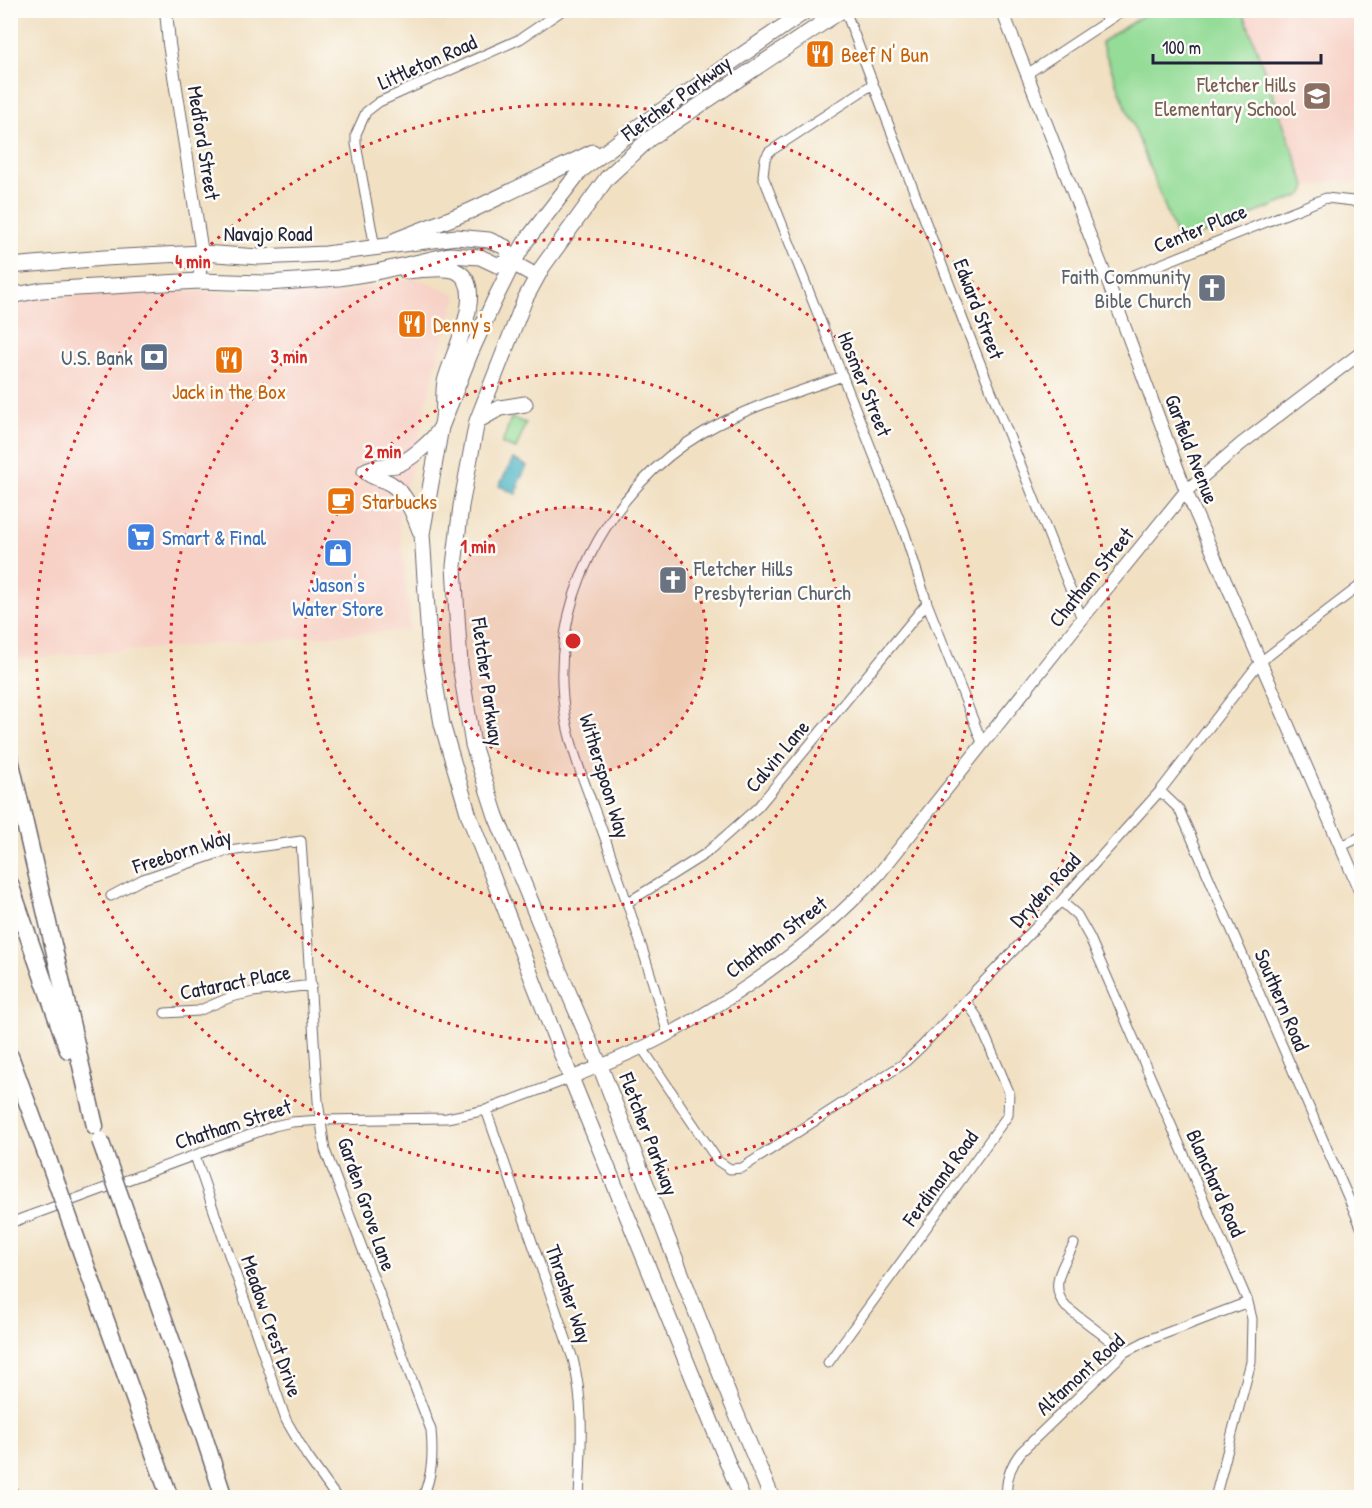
<svg xmlns="http://www.w3.org/2000/svg" width="1372" height="1508" viewBox="0 0 1372 1508" font-family="'Patrick Hand',sans-serif">
  <style>
    .built { fill: #f7d1c6 }
    .green { fill: #94dc97; stroke: #5b7f69; stroke-width: 1.5 }
    .water { fill: #41afbf; stroke: #32687d; stroke-width: 1.5 }
    .lines { fill: none; stroke-linecap: round; stroke-linejoin: round }
    .minor-casing { stroke: #6a646a; stroke-width: 11 }
    .tertiary-casing { stroke: #6a646a; stroke-width: 14 }
    .primary-casing { stroke: #6a646a; stroke-width: 17 }
    .motorway-casing { stroke: #6a646a; stroke-width: 19 }
    .minor { stroke: #fff; stroke-width: 9 }
    .tertiary { stroke: #fff; stroke-width: 12 }
    .primary { stroke: #fff; stroke-width: 15 }
    .motorway { stroke: #fff; stroke-width: 16 }
    .motorway-bridge-casing { stroke: #6a646a; stroke-width: 19; stroke-linecap: butt }
    .motorway-bridge { stroke: #fff; stroke-width: 16 }
    .ring { fill: none; stroke: #d62828; stroke-width: 3; stroke-dasharray: 3 6 }
    .labels { text-anchor: middle; dominant-baseline: central; stroke-width: 5; stroke-linejoin: round; paint-order: stroke }
    .food-label { font-size: 21px; fill: #c56008; stroke: #fdfcf7; text-anchor: start }
    .street-label { font-size: 21px; fill: #22223b; stroke: #fdfcf7 }
    .education-label { font-size: 21px; fill: #785e54; stroke: #fdfcf7; text-anchor: end }
    .worship-label { font-size: 21px; fill: #5b616d; stroke: #fdfcf7; text-anchor: end }
    .service-label { font-size: 21px; fill: #4e5e75; stroke: #fdfcf7; text-anchor: end }
    .shop-label { font-size: 21px; fill: #366cbe; stroke: #fdfcf7; text-anchor: start }
    .centre { fill: #d62828; stroke: #fdfcf7; stroke-width: 3 }
    .ring-label { font-size: 18px; text-anchor: middle; font-weight: bold; fill: #d62828; stroke: #fdfcf7; stroke-width: 5; stroke-linejoin: round; paint-order: stroke }
  </style>
  <rect width="100%" height="100%" fill="#fdfcf7"/>
  <filter id="ink" filterUnits="userSpaceOnUse"><feTurbulence type="fractalNoise" baseFrequency=".0167" numOctaves="2"/><feDisplacementMap in="SourceGraphic" scale="12" xChannelSelector="R" yChannelSelector="G"/><feConvolveMatrix kernelMatrix="1 2 1 2 8 2 1 2 1" color-interpolation-filters="sRGB"/></filter>
  <filter id="wash" filterUnits="userSpaceOnUse"><feTurbulence type="fractalNoise" baseFrequency=".008" numOctaves="4" result="noise"/><feDisplacementMap in="SourceGraphic" scale="24" xChannelSelector="R" yChannelSelector="G"/><feGaussianBlur stdDeviation="1.35" result="paint"/><feColorMatrix in="noise" values="0 0 0 0 0 0 0 0 0 0 0 0 0 0 0 0 0 1.4 0 .05"/><feComposite in="paint" operator="in"/></filter>
  <g filter="url(#wash)">
    <rect width="100%" height="100%" fill="#f1e0c2"/>
    <!-- built -->
    <path class="built" d="M 1243,11 L 1361,11 L 1361,186 L 1357,183 L 1335,181 L 1306,187 Z
      M 415,278 L 457,295 L 436,365 L 399,519 L 410,630 L 11,659 L 11,307 L 34,300 L 138,291 L 339,294 Z"/>
    <!-- green -->
    <path class="green" d="M 1150,11 L 1243,11 L 1306,187 L 1302,195 L 1179,243 L 1101,42 Z
      M 511,418 L 526,423 L 516,449 L 502,444 Z"/>
    <!-- water -->
    <path class="water" d="M 513,459 L 527,466 L 517,486 L 519,487 L 516,494 L 499,486 Z"/>
  </g>
  <g filter="url(#ink)">
    <g class="lines">
      <!-- minor casing -->
      <g class="minor-casing">
        <path id="minor" d="M 845,10 L 963,320 L 1082,619
          M 1027,74 L 1124,10
          M 873,84 L 769,152 L 765,159 L 763,176 L 904,531 L 927,603 L 983,745
          M 375,248 L 356,144 L 356,134 L 366,112 L 379,102 L 520,39 L 563,10
          M 1109,285 L 1326,198 L 1353,201 L 1362,207
          M 1160,791 L 1179,809 L 1362,1229
          M 1340,847 L 1362,836
          M 111,896 L 143,879 L 222,852 L 301,841 L 318,1101 L 325,1150 L 431,1430 C 433,1453 433,1476 422,1498
          M 1061,901 L 1077,915 L 1090,938 L 1248,1302 L 1252,1319 L 1251,1362 L 1215,1498
          M 627,903 L 705,854 L 758,807 L 927,603
          M 165,1013 L 198,1011 L 231,997 L 253,992 L 312,985
          M 668,1035 C 650,969 628,905 606,841 C 592,801 574,761 566,720 C 545,606 606,490 704,432 C 747,407 795,393 843,376
          M 642,1048 L 718,1161 L 730,1169 L 742,1168 L 903,1064 L 922,1046 L 1061,901 L 1160,791 L 1259,663 L 1362,584
          M 486,1110 L 573,1359 C 585,1406 581,1450 579,1498
          M 195,1156 L 286,1420 L 307,1456 L 337,1498
          M 10,1223 L 274,1126 L 292,1122 L 322,1120 L 447,1118 L 486,1110 L 571,1078
          M 1074,1244 C 1063,1265 1048,1286 1066,1307 L 1125,1352
          M 828,1363 L 1008,1115 L 1009,1092 L 977,1017 L 966,1001
          M 10,1484 L 15,1498
          M 1007,1498 C 1005,1480 1010,1466 1021,1452 L 1125,1352 L 1148,1340 L 1248,1302"/>
      </g>
      <!-- tertiary casing -->
      <g class="tertiary-casing">
        <path id="tertiary" d="M 166,10 L 169,44 L 202,253 L 199,281
          M 1002,10 L 1109,285 L 1186,491 L 1362,895
          M 571,1078 C 603,1064 637,1052 667,1035 C 746,992 818,940 879,874 L 1082,619 L 1186,491 L 1241,444 L 1362,352"/>
      </g>
      <!-- primary casing -->
      <g class="primary-casing">
        <path id="primary" d="M 396,240 L 470,211 L 593,152
          M 10,266 L 104,258 L 202,253 L 259,257 L 326,254 L 456,237 L 489,240 L 505,247 L 513,263
          M 406,271 C 419,270 445,266 456,271 C 490,286 450,358 445,382 C 442,394 446,416 441,427 C 435,439 408,462 396,465 C 385,467 375,465 365,471 C 373,479 382,478 391,484 C 407,494 414,516 421,533
          M 10,296 L 42,290 L 199,281 L 267,283 L 339,278 L 376,272 L 449,255 L 480,257 L 497,265 L 513,263 L 536,276
          M 477,421 L 500,408 L 525,404
          M 742,1498 L 565,1063 L 469,816 L 442,724 L 430,654 L 422,534 L 441,427 L 470,354 L 494,301 L 513,263 L 526,241 L 580,171 L 638,127 L 807,10
          M 772,1498 L 731,1401 L 600,1066 L 558,968 L 496,816 L 473,745 L 460,665 L 454,566 L 461,506 L 477,421 L 525,299 L 543,266 L 607,178 L 649,139 L 842,10"/>
      </g>
      <!-- motorway casing -->
      <g class="motorway-casing">
        <path id="motorway" d="M 10,759 L 95,1126
          M 10,884 L 68,1050
          M 10,1056 L 48,1159
          M 130,1224 L 187,1384 L 224,1498
          M 78,1243 L 170,1498"/>
      </g>
      <!-- minor -->
      <use href="#minor" class="minor"/>
      <!-- tertiary -->
      <use href="#tertiary" class="tertiary"/>
      <!-- primary -->
      <use href="#primary" class="primary"/>
      <!-- motorway -->
      <use href="#motorway" class="motorway"/>
      <!-- motorway-bridge casing -->
      <g class="motorway-bridge-casing">
        <path id="motorway-bridge" d="M 100,1140 L 130,1224
          M 48,1159 L 78,1243"/>
      </g>
      <!-- motorway-bridge -->
      <use href="#motorway-bridge" class="motorway-bridge"/>
    </g>
  </g>
  <!-- distance rings -->
  <circle cx="573" cy="641" r="134" fill="#d62828" fill-opacity=".12"/>
  <g class="ring">
    <circle cx="573" cy="641" r="134"/>
    <circle cx="573" cy="641" r="268"/>
    <circle cx="573" cy="641" r="402"/>
    <circle cx="573" cy="641" r="537"/>
  </g>
  <!-- icons -->
  <defs>
    <g id="restaurant-square" transform="scale(1.5)"><rect x="-9" y="-9" width="18" height="18" rx="4" fill="#e8710a" stroke="#fdfcf7"/><path d="M-5-6h1v4h1v-4h1v4h1v-4h1v5L-1.5 .5V6h-2V.5L-5-1ZM5-6V6H3V1.5H1.5Q1.5-4 5-6Z" fill="#fff"/></g>
    <g id="school-square" transform="scale(1.5)"><rect x="-9" y="-9" width="18" height="18" rx="4" fill="#8d6e63" stroke="#fdfcf7"/><path d="M0-5L7-2L0 1L-7-2ZM-4 1L0 2.5L4 1V4Q0 6-4 4Z" fill="#fff"/></g>
    <g id="church-square" transform="scale(1.5)"><rect x="-9" y="-9" width="18" height="18" rx="4" fill="#6b7280" stroke="#fdfcf7"/><path d="M-1.2-6h2.4v3.5h3.3v2.4h-3.3V6h-2.4V-.1h-3.3v-2.4h3.3Z" fill="#fff"/></g>
    <g id="bank-square" transform="scale(1.5)"><rect x="-9" y="-9" width="18" height="18" rx="4" fill="#5c6f8a" stroke="#fdfcf7"/><path d="M-6-4H6V4H-6ZM0-2.3a2.3 2.3 0 1 0 0 4.6a2.3 2.3 0 1 0 0-4.6Z" fill="#fff"/></g>
    <g id="cafe-square" transform="scale(1.5)"><rect x="-9" y="-9" width="18" height="18" rx="4" fill="#e8710a" stroke="#fdfcf7"/><path d="M-5.5-4.5H6V0H3Q3 3.5 0 3.5H-2.5Q-5.5 3.5-5.5 0ZM3-3.2v2h1.7v-2ZM-6 4.5H4V6H-6Z" fill="#fff"/></g>
    <g id="supermarket-square" transform="scale(1.5)"><rect x="-9" y="-9" width="18" height="18" rx="4" fill="#3f7fe0" stroke="#fdfcf7"/><path d="M-6-5.5h2.5l.6 2H6L4.5 2H-2.5L-4.4-4H-6ZM-1.5 3.2a1.3 1.3 0 1 0 .1 0ZM3 3.2a1.3 1.3 0 1 0 .1 0Z" fill="#fff"/></g>
    <g id="shop-square" transform="scale(1.5)"><rect x="-9" y="-9" width="18" height="18" rx="4" fill="#3f7fe0" stroke="#fdfcf7"/><path d="M-5-2.5h2.3a2.7 3.5 0 0 1 5.4 0H5L5.5 6h-11ZM-1.5-2.5h3a1.5 2.3 0 0 0-3 0Z" fill="#fff"/></g>
  </defs>
  <g fill-rule="evenodd">
    <use href="#restaurant-square" x="820" y="54"/>
    <use href="#school-square" x="1317" y="96"/>
    <use href="#church-square" x="1212" y="288"/>
    <use href="#restaurant-square" x="412" y="324"/>
    <use href="#bank-square" x="154" y="357"/>
    <use href="#restaurant-square" x="229" y="360"/>
    <use href="#cafe-square" x="341" y="501"/>
    <use href="#supermarket-square" x="141" y="537"/>
    <use href="#shop-square" x="338" y="553"/>
    <use href="#church-square" x="673" y="580"/>
  </g>
  <g class="labels">
    <!-- food labels -->
    <g class="food-label">
      <text x="841" y="54">Beef N' Bun</text>
      <text x="433" y="324">Denny's</text>
      <text x="229" y="391" text-anchor="middle">Jack in the Box</text>
      <text x="362" y="501">Starbucks</text>
    </g>
    <!-- street labels -->
    <g class="street-label">
      <text transform="translate(427 62) rotate(-24)">Littleton Road</text>
      <text transform="translate(676 98) rotate(-36)">Fletcher Parkway</text>
      <text transform="translate(204 143) rotate(81)">Medford Street</text>
      <text transform="translate(1200 228) rotate(-22)">Center Place</text>
      <text x="268" y="233">Navajo Road</text>
      <text transform="translate(979 309) rotate(69)">Edward Street</text>
      <text transform="translate(865 384) rotate(68)">Hosmer Street</text>
      <text transform="translate(1192 449) rotate(69)">Garfield Avenue</text>
      <text transform="translate(1091 577) rotate(-51)">Chatham Street</text>
      <text transform="translate(488 682) rotate(82)">Fletcher Parkway</text>
      <text transform="translate(777 756) rotate(-50)">Calvin Lane</text>
      <text transform="translate(605 776) rotate(73)">Witherspoon Way</text>
      <text transform="translate(182 851) rotate(-18)">Freeborn Way</text>
      <text transform="translate(1045 890) rotate(-47)">Dryden Road</text>
      <text transform="translate(776 937) rotate(-37)">Chatham Street</text>
      <text transform="translate(235 982) rotate(-11)">Cataract Place</text>
      <text transform="translate(1282 1000) rotate(67)">Southern Road</text>
      <text transform="translate(233 1124) rotate(-18)">Chatham Street</text>
      <text transform="translate(649 1134) rotate(69)">Fletcher Parkway</text>
      <text transform="translate(940 1178) rotate(-54)">Ferdinand Road</text>
      <text transform="translate(1216 1183) rotate(66)">Blanchard Road</text>
      <text transform="translate(367 1204) rotate(71)">Garden Grove Lane</text>
      <text transform="translate(569 1294) rotate(71)">Thrasher Way</text>
      <text transform="translate(272 1326) rotate(71)">Meadow Crest Drive</text>
      <text transform="translate(1080 1374) rotate(-42)">Altamont Road</text>
    </g>
    <!-- education labels -->
    <g class="education-label">
      <text x="1296" y="84">Fletcher Hills<tspan x="1296" dy="24">Elementary School</tspan></text>
    </g>
    <!-- worship labels -->
    <g class="worship-label">
      <text x="1191" y="276">Faith Community<tspan x="1191" dy="24">Bible Church</tspan></text>
      <text x="694" y="568" text-anchor="start">Fletcher Hills<tspan x="694" dy="24">Presbyterian Church</tspan></text>
    </g>
    <!-- service labels -->
    <g class="service-label">
      <text x="133" y="357">U.S. Bank</text>
    </g>
    <!-- shop labels -->
    <g class="shop-label">
      <text x="162" y="537">Smart &amp; Final</text>
      <text x="338" y="584" text-anchor="middle">Jason's<tspan x="338" dy="24">Water Store</tspan></text>
    </g>
  </g>
  <circle cx="573" cy="641" r="9" class="centre"/>
  <g class="ring-label">
    <text x="193" y="268">4 min</text>
    <text x="289" y="363">3 min</text>
    <text x="383" y="458">2 min</text>
    <text x="478" y="553">1 min</text>
  </g>
  <!-- margin -->
  <rect width="1372" height="1508" fill="none" stroke="#fdfcf7" stroke-width="36"/>
  <!-- scale -->
  <path d="M1153 54v9h168v-9" fill="none" stroke="#22223b" stroke-width="3"/>
  <text x="1162" y="54" font-size="18" fill="#22223b" stroke="#fdfcf7" stroke-width="4.5" paint-order="stroke">100 m</text>
</svg>
